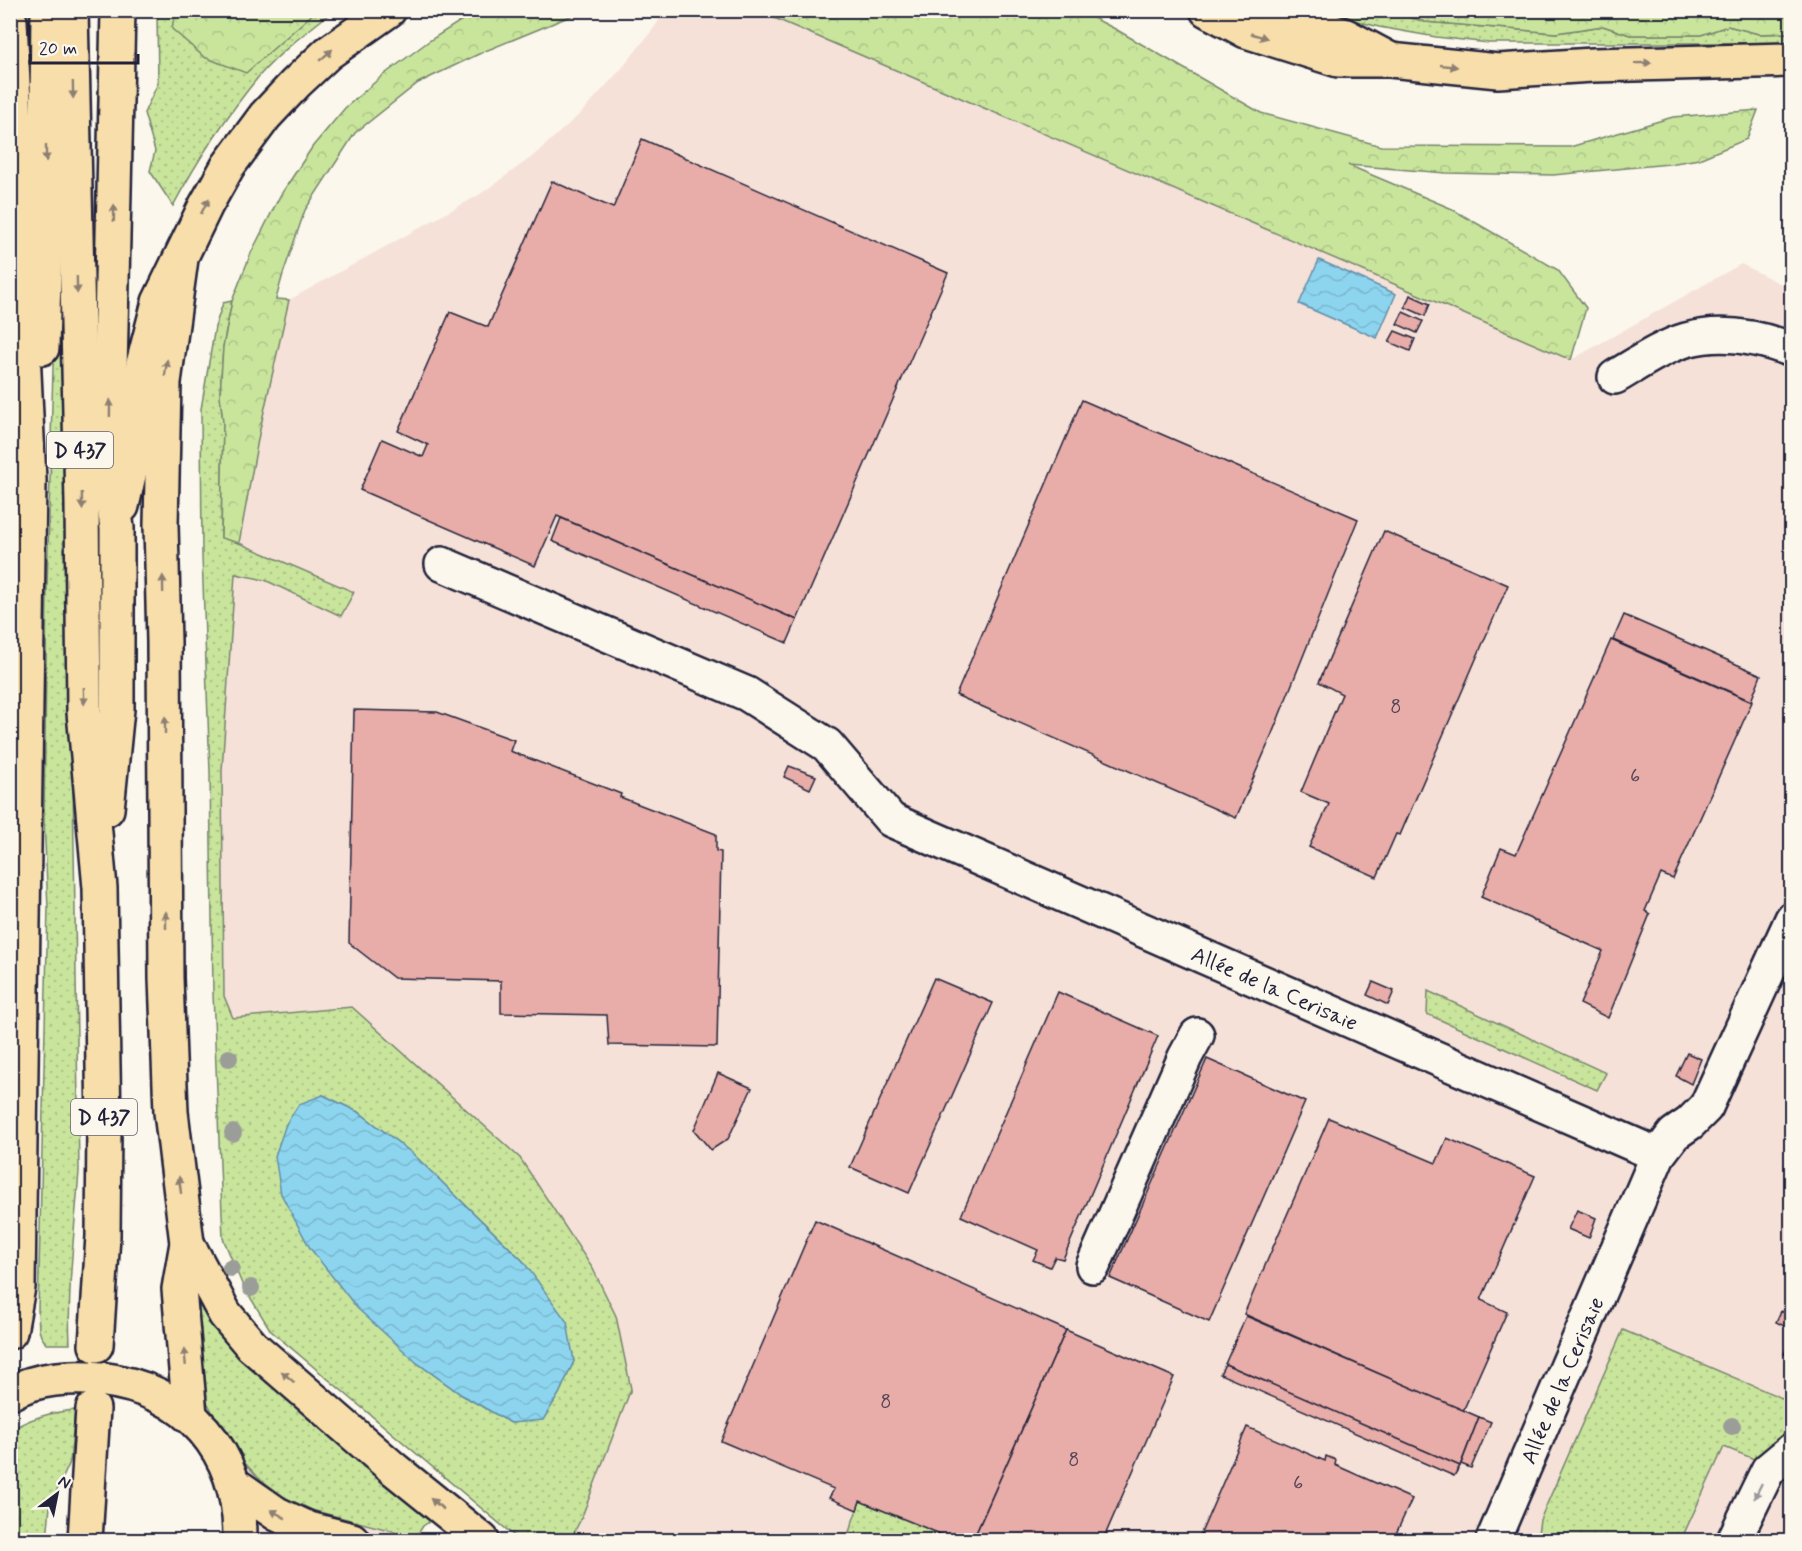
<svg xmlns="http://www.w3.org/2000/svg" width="1802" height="1551" font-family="Mynerve,sans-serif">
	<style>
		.built { fill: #f5e1d8 }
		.grass { fill: url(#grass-dots); stroke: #76846c; stroke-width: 1.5; fill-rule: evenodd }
		.forest { fill: url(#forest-crowns); stroke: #76846c; stroke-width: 1.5 }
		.water { fill: url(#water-waves); stroke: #628da7; stroke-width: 1.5 }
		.building { fill: #e8ada8; stroke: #22223b; stroke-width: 1.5 }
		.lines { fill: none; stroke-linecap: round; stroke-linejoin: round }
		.minor-casing { stroke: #22223b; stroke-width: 38 }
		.major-casing { stroke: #22223b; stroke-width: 38 }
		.highway-casing { stroke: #22223b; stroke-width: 38 }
		.minor { stroke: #fbf7ec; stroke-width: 33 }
		.major { stroke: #f8deab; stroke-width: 33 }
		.highway { stroke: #f8deab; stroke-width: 33 }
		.tree { fill: #9b9d98 }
		.oneway { fill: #8d8073 }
		.oneway2 { fill: #99979c }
		.labels { text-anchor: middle; stroke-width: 6; stroke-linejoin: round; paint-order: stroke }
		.number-label { font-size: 20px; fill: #544556 }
		.shield { fill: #fbf7ec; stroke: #636270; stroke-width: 1.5 }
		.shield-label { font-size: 21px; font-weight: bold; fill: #22223b }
		.street-label { font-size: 22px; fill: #22223b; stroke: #fbf7ec }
	</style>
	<defs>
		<pattern id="grass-dots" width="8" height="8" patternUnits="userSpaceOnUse" patternTransform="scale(1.5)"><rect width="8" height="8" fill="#c9e59c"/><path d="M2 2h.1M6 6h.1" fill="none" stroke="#acc487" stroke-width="1.8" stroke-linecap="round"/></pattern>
		<pattern id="forest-crowns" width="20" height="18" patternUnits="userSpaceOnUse" patternTransform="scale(1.5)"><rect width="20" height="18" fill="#c9e59c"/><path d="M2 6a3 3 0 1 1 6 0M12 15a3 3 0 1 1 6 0" fill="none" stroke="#acc487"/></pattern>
		<pattern id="water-waves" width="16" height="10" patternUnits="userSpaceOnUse" patternTransform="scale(1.5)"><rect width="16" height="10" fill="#8dd5ef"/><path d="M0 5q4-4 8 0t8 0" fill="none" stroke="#79b7ce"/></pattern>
	</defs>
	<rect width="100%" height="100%" fill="#fbf7ec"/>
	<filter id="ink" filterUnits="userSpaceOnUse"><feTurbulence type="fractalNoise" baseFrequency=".0167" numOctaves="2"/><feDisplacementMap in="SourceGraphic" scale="12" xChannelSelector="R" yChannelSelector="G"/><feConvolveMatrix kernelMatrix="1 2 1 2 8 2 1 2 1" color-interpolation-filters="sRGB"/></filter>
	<g filter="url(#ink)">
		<!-- built -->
		<g class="built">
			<path d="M665,11h93l813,349 170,-96 50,25v1251h-1221l11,-21 50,-130 -38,-120 -20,-28 -221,-234 -120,11 -8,-22 -2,-226 13,-196 4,-31 20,-109 30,-134 190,-105 53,-38 50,-45 41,-45 31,-39z"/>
			<path d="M240,1458l18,19 25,20 21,11 122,32h-170v-14l-7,-48z"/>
		</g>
		<!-- grass -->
		<g class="grass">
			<path d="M21,11h13l1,197z"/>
			<path d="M157,11h18l-2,18 122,-1 21,-17h17c-24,19 -53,41 -73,64 -33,40 -63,86 -87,131l-23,-35 5,-20 -11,-38 14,-30z"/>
			<path d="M1319,11h72l34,11 131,11 47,-7 27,9h71l27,-9 31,8 32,-1v10h-302l-53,-6 -57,-10z"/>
			<path d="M232,301l-9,46 -3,48 3,27 -2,115 18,6 115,49 -13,24 -76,-36 -30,-6 -13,196 2,226 9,22 119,-11 168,151 73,111 23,47 15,73 -50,130 -11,21h-51l-248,-209 -29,-47 -19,-46 -10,-245 -3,-221 -8,-216 -1,-147 14,-82 8,-24zM323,1095l37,18 53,41 110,107 51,100 -15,33 -16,25 -32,4 -49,-28 -46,-33z"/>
			<path d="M58,329h3l5,4 13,838c-4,57 -12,116 -9,173h-24l-5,-8 -2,-6 -1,-20 10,-402 -4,-88 3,-234 7,-254z"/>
			<path d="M1428,991l178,82 -9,17 -170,-76z"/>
			<path d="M195,1292l237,228 -9,6 -7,11 -112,-29 -21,-11 -25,-20 -18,-19 -23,-37 -12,-23 -5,-28 1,-18z"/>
			<path d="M1623,1330l168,72v30h-4l-33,27 -30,-12 -43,93h-29l-15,-6 -4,6h-96l3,-20z"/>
			<path d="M75,1410l-5,52 -20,44 -3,34h-36v-110c19,-12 41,-18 64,-20z"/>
			<path d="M860,1501l95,39h-86l-20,-8z"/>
		</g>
		<!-- forest -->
		<g class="forest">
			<path d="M175,11v-1l141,1 -70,62 -42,-16 -32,-28z"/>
			<path d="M476,11h107l-100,41 -65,31 -63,50 -50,77 -22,64 -7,25 13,1 -30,134 -20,109 -18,-5 2,-116 -3,-27 3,-48 9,-46 19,-48 29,-57 33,-50 32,-38 37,-32 47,-35z"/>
			<path d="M758,11h322l37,19 144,83 120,33 189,1 103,-30 85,-7 -11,29 -48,20 -30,5 -116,11 -107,-2 -98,-8 102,43 108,62 28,38 -15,52z"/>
			<path d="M1391,11h400v22l-32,1 -31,-8 -27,9h-71l-27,-9 -47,7 -131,-11z"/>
		</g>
		<!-- water -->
		<g class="water">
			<path d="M1319,260l77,34 -19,44 -78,-34z"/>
			<path d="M323,1095l37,18 53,41 110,107 44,61 7,39 -15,33 -16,26 -32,3 -49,-28 -46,-33 -59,-54 -47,-60 -29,-54 -6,-38 11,-32 13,-20z"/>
		</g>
		<!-- building -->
		<g class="building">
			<path d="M642,139l306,134 -151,347 -240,-104 -22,50 -175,-76 22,-51 41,18 5,-12 -30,-14 52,-119 38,15 64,-146 61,27z"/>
			<path d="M1410,295l20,9 -5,12 -20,-9z"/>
			<path d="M1403,312l20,9 -6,12 -20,-9z"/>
			<path d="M1395,331l20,8 -5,12 -21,-9z"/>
			<path d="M1082,400l276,119 -90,225 -32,74 -280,-123z"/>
			<path d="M561,518l236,102 -10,23 -235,-102z"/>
			<path d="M1384,531l124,54 -108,250 -4,-1 -19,43 -68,-30 20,-43 -28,-12 41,-98 -23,-12z"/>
			<path d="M1624,615l137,60 -10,26 -138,-61z"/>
			<path d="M1611,640l141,62 -79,177 -12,-5 -16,37 5,3 -42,104 -28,-14 23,-53 -122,-54 20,-49 15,6z"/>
			<path d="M354,710l83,2 77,28 -4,11 111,43 -1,3 96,37v17l5,1 -4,195 -108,-2 -2,-30 -106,-2v-32l-107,-3 -45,-35z"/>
			<path d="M789,766l27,10 -6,13 -26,-12z"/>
			<path d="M934,978l59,25 -84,190 -59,-26z"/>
			<path d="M1373,982l21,9 -6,14 -21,-10z"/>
			<path d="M1058,992l100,44 -95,223 -8,-2 -5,10 -17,-7 5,-10 -77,-34z"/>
			<path d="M1687,1053l14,6 -10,25 -15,-8z"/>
			<path d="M1207,1059l98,43 -96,220 -99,-44z"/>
			<path d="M718,1073l34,15 -24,51 -17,11 -17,-20z"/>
			<path d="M1329,1118l107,45 11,-25 88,38 -54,124 26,12 -44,99 -219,-97z"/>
			<path d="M1577,1210l19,8 -7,20 -21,-9z"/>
			<path d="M815,1220l251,110 -93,210h-18l-95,-39 -3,9 -28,-12 5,-9 -113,-48z"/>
			<path d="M1781,1311l11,5v14l-16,-8z"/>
			<path d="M1246,1316l233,101 -19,49 -235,-102z"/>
			<path d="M1066,1330l108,47 -71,163h-130z"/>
			<path d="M1792,1336v22l-8,-4z"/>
			<path d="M1225,1364l235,102 -6,10 -234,-102z"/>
			<path d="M1479,1417l12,5 -20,46 -10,-4z"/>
			<path d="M1247,1427l78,34 1,-5 10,4 -1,5 77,34 -19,41h-195z"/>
		</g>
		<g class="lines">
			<!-- minor casing -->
			<g class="minor-casing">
				<g id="minor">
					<path d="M1615,377c22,-13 47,-30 71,-37 35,-10 73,-3 106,10"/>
					<path id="s1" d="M442,564l305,130 80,51 64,75 767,335"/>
					<path d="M1093,1266l92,-209 12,-22"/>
					<path id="s2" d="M1493,1540l165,-385 16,-21 16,-11 16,-16 86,-188"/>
					<path d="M1734,1540l34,-70 24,-20"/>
				</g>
			</g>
			<!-- major casing -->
			<g class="major-casing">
				<g id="major">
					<path d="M10,1393c26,-15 61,-17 90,-14 89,11 141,72 140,161"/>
					<path d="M234,1484l43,30 32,15 43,11"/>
				</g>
			</g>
			<!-- highway casing -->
			<g class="highway-casing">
				<g id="highway">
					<path d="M71,10l11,494 2,208 16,176 4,238 -1,110 -7,109"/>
					<path d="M1207,10l39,21 92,29h52l108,11 95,-6 199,-5"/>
					<path d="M1273,10l73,26 43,23"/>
					<path d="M10,21l9,186 3,123 7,150 -11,807 -8,45"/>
					<path d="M181,259l-17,123 -3,143 3,117 2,336 5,134 16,131 -8,46 11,126"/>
					<path d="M42,348l4,-141 2,-197"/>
					<path d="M122,506l9,-40 12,-102 16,-62 47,-97 22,-39 37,-50 31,-33 32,-30 61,-43"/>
					<path d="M107,809l10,-100v-181l-9,-66 10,-452"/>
					<path d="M187,1243l38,71 27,32 142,123 88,71"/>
					<path d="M85,1540l8,-131"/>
				</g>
			</g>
			<!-- minor -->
			<use href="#minor" class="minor"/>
			<!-- major -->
			<use href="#major" class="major"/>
			<!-- highway -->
			<use href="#highway" class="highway"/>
		</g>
		<!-- trees -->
		<g class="tree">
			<circle cx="229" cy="1058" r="9"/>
			<circle cx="233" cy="1133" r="9"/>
			<circle cx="231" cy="1268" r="9"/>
			<circle cx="251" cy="1288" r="9"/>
			<circle cx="1732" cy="1426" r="9"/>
		</g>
		<!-- one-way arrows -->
		<defs><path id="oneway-solid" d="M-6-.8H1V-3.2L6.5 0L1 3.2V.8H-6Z" transform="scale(1.5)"/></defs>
		<g class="oneway">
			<use href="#oneway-solid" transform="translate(1259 36) rotate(17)"/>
			<use href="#oneway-solid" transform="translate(326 55) rotate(-41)"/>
			<use href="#oneway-solid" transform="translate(1643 63) rotate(-1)"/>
			<use href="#oneway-solid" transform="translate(1449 66) rotate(6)"/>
			<use href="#oneway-solid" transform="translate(73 90) rotate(89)"/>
			<use href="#oneway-solid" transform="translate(46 153) rotate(90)"/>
			<use href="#oneway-solid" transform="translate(205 206) rotate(-63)"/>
			<use href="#oneway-solid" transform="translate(114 213) rotate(-89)"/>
			<use href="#oneway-solid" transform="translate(77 285) rotate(89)"/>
			<use href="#oneway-solid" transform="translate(166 368) rotate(-82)"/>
			<use href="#oneway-solid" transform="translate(110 408) rotate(-89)"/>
			<use href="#oneway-solid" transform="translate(82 501) rotate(89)"/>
			<use href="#oneway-solid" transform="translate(163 584) rotate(-91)"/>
			<use href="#oneway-solid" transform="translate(84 696) rotate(89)"/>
			<use href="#oneway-solid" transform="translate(165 725) rotate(-90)"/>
			<use href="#oneway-solid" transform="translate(166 920) rotate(-90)"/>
			<use href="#oneway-solid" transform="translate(180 1185) rotate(-97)"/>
			<use href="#oneway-solid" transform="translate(185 1357) rotate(-95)"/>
			<use href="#oneway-solid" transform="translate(288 1377) rotate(-139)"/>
			<use href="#oneway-solid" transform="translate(437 1504) rotate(-141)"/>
			<use href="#oneway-solid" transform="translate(278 1514) rotate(-151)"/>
		</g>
		<use class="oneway2" href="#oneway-solid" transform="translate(1758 1491) rotate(116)"/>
	</g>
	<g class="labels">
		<!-- number labels -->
		<g class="number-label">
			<text x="1396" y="713">8</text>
			<text x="1635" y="782">6</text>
			<text x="886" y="1408">8</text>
			<text x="1074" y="1466">8</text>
			<text x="1298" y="1489">6</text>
		</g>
		<!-- shield labels -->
		<g class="shield">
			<rect x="47" y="432" width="66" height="36" rx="4.5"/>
			<rect x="71" y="1099" width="66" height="36" rx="4.5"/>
		</g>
		<g class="shield-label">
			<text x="80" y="457">D 437</text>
			<text x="104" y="1124">D 437</text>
		</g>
		<!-- street labels -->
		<g class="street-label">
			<text dy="8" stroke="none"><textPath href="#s1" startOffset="944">Allée de la Cerisaie</textPath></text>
			<text dy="8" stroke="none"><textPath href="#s2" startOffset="174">Allée de la Cerisaie</textPath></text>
		</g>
	</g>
	<!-- margin -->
	<rect width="1802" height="1551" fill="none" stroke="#fbf7ec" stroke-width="36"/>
	<rect x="18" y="18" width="1766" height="1515" fill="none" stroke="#22223b" stroke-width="2" filter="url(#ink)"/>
	<!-- north arrow -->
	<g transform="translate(57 1494) rotate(32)" stroke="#fbf7ec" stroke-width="4.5" paint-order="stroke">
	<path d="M0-4.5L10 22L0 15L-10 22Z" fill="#22223b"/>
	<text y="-9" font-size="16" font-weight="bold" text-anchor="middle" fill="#22223b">N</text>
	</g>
	<!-- scale -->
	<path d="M30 54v9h108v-9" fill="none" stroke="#22223b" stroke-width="3"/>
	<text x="39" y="54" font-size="18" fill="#22223b" stroke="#fbf7ec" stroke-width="4.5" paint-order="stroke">20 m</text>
</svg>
